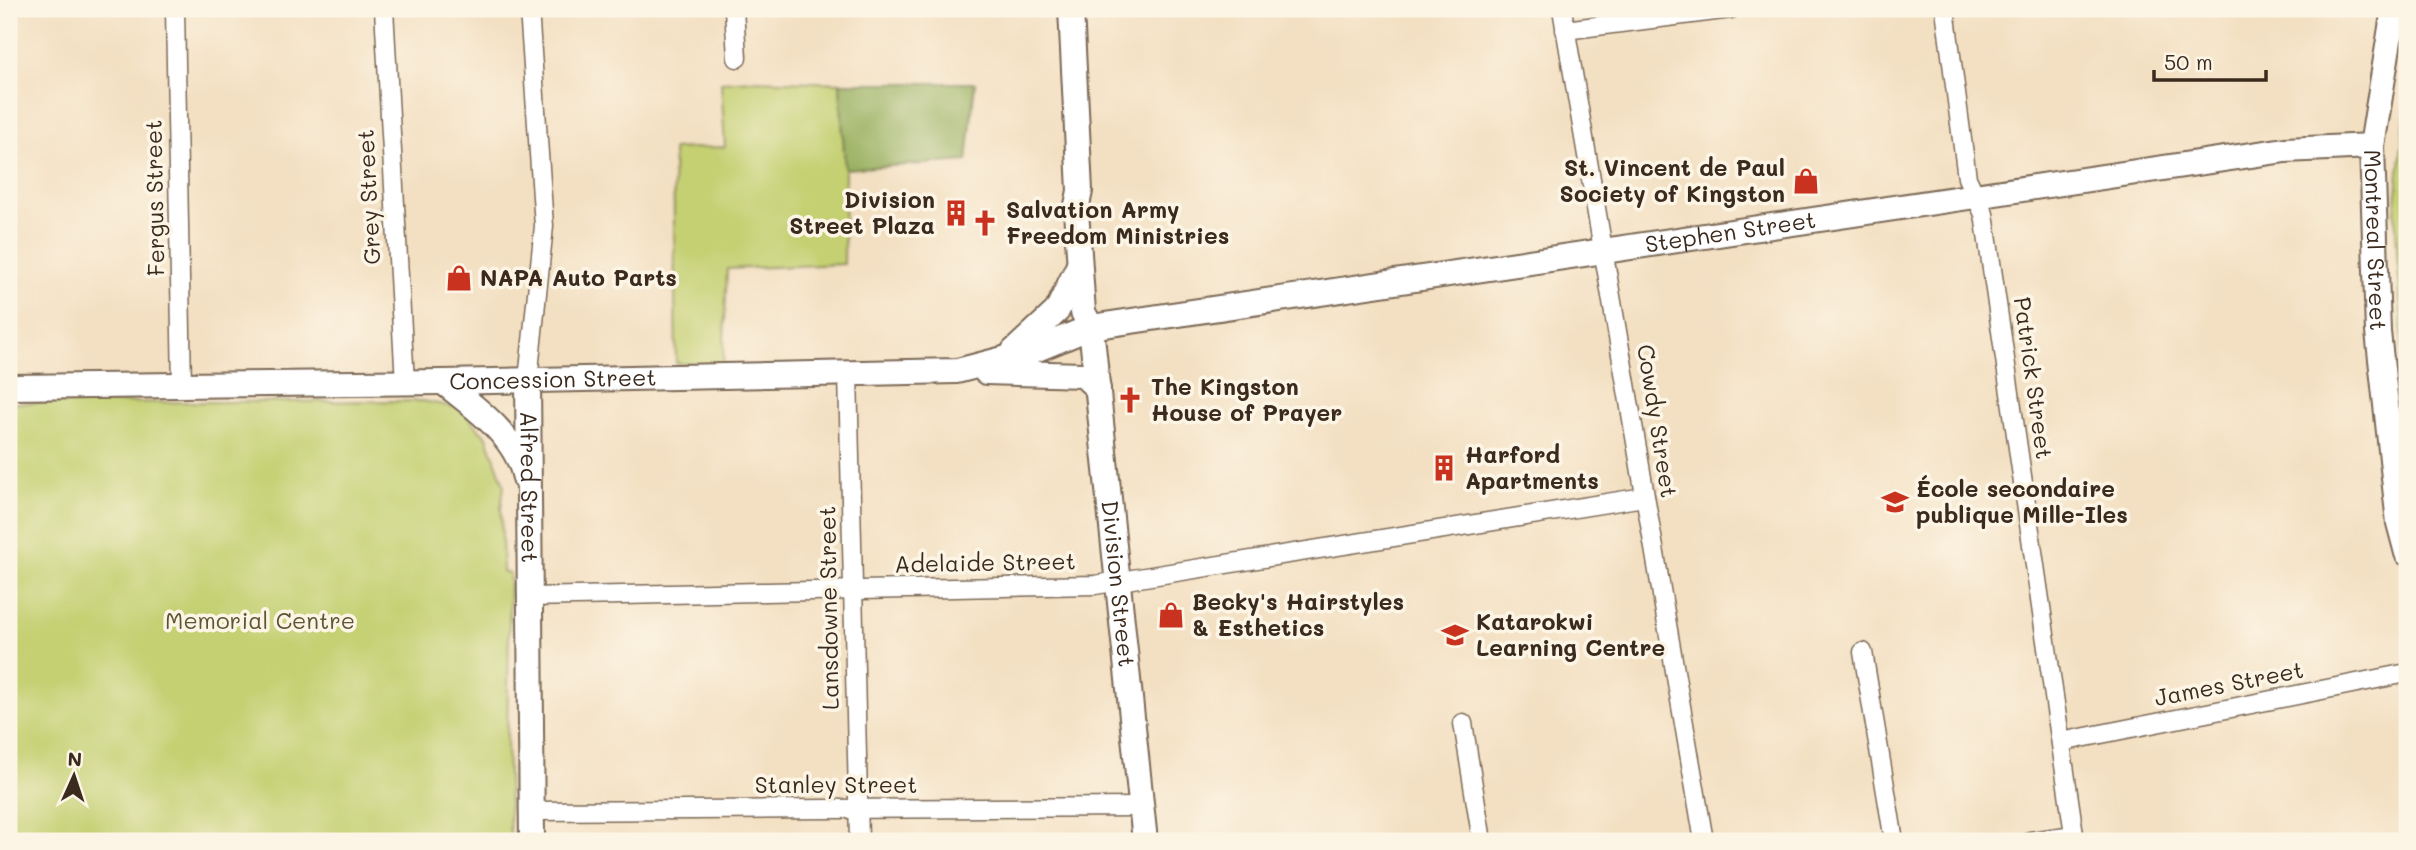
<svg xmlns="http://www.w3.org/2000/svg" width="2416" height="850" font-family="Mali,sans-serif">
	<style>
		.green { fill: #c4d072; stroke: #807d48; stroke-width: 2 }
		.forest { fill: #9bb264; stroke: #6b6e41; stroke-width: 2 }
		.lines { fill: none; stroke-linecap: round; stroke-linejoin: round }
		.street-casing { stroke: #7b6957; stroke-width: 21 }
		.secondary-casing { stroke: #7b6957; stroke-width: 28 }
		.street { stroke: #fff; stroke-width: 18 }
		.secondary { stroke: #fff; stroke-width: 24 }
		.labels { text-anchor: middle; stroke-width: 7; stroke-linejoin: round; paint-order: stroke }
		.poi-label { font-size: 23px; font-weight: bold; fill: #3b2a1e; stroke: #fcf5e5; text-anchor: start }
		.street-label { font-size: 23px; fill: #3b2a1e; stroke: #fcf5e5 }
		.park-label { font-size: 23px; fill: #5d5433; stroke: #fcf5e5 }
	</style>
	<rect width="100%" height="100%" fill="#fcf5e5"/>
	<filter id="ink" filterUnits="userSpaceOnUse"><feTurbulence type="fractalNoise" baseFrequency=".0143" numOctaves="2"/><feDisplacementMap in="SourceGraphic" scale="14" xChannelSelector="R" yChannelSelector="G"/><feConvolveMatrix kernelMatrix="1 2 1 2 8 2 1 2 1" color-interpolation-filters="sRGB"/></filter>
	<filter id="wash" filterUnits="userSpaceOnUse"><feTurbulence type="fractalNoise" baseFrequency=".00686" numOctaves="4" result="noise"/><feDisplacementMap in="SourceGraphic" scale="28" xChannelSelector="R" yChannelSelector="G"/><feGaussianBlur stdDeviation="1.57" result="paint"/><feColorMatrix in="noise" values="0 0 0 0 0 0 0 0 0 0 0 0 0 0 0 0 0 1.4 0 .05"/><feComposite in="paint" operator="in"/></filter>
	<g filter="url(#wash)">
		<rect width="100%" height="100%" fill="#f3dfc1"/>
		<!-- green -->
		<g class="green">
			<path d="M754,80l86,3 5,86 -1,95 -117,5 -4,99 -47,-5 -3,-214 52,-2 -4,-65z"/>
			<path d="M2407,98v296h-2l-10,-183z"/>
			<path d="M423,401l36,7 28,29 17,48 -3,24 2,63 7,1 -3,169 3,99h-501v-438z"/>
		</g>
		<!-- forest -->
		<path class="forest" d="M840,83h135l-8,78 -122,8z"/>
	</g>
	<g filter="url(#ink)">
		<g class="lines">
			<!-- street casing -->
			<g class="street-casing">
				<g id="street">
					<path d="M175,9l7,377"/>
					<path d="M384,9l21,374"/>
					<path d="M734,9l3,49"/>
					<path d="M1562,9l142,832"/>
					<path d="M1945,9l22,169 17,36 91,627"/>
					<path d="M1565,30l166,-21"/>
					<path d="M848,373l11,468"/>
					<path d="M528,380l16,-154 -15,-217"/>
					<path d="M530,597l565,-12 549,-88"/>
					<path d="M1863,652l31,189"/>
					<path d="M1463,723l19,118"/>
					<path d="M2061,742l346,-69"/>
					<path d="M531,811l610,-4"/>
					<path d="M2030,841l44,-6"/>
				</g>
			</g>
			<!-- secondary casing -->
			<g class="secondary-casing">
				<g id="secondary">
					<path id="s1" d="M1071,9l9,182 -4,19 7,102 8,15 54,514"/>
					<path id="s2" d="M2394,9l-22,137 6,186 21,191 8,30"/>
					<path d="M1014,351l43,-40 21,-44"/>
					<path d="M986,372l97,3 15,14"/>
					<path id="s3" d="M528,380l4,461"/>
					<path d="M443,382c31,25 74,54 82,96"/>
					<path id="s4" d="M9,387l434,-5 514,-11 73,-19 61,-25 1194,-177 87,-4"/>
				</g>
			</g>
			<!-- street -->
			<use href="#street" class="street"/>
			<!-- secondary -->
			<use href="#secondary" class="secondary"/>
		</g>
	</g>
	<!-- icons -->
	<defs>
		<g id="shop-bare" transform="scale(2.1)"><path d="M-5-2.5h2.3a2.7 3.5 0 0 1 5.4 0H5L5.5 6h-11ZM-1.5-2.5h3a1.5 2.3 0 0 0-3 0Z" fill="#c8321e" stroke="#fcf5e5" stroke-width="2.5" paint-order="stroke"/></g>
		<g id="building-bare" transform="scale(2.1)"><path d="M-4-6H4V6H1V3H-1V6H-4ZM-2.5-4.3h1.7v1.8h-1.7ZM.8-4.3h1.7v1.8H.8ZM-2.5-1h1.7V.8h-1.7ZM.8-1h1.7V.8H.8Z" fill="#c8321e" stroke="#fcf5e5" stroke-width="2.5" paint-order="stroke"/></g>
		<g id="church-bare" transform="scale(2.1)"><path d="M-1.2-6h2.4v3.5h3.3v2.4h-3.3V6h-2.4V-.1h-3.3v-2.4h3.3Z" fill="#c8321e" stroke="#fcf5e5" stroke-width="2.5" paint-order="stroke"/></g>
		<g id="school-bare" transform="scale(2.1)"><path d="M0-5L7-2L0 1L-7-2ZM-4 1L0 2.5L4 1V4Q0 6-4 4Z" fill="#c8321e" stroke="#fcf5e5" stroke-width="2.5" paint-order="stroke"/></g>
	</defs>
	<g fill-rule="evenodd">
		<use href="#shop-bare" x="1806" y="181"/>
		<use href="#building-bare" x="956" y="213"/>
		<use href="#church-bare" x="985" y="223"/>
		<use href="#shop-bare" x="459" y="278"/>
		<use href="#church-bare" x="1130" y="400"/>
		<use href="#building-bare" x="1444" y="468"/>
		<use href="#school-bare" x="1895" y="502"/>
		<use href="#shop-bare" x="1171" y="615"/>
		<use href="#school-bare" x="1455" y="635"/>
	</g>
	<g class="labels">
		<!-- poi labels -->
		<g class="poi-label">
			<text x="1785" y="176" text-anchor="end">St. Vincent de Paul<tspan x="1785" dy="26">Society of Kingston</tspan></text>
			<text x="935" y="208" text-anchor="end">Division<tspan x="935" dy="26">Street Plaza</tspan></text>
			<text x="1006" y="218">Salvation Army<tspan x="1006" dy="26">Freedom Ministries</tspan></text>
			<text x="480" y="286">NAPA Auto Parts</text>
			<text x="1151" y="395">The Kingston<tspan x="1151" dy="26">House of Prayer</tspan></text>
			<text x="1465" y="463">Harford<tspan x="1465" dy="26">Apartments</tspan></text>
			<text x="1916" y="497">École secondaire<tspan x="1916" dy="26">publique Mille-Iles</tspan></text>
			<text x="1192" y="610">Becky's Hairstyles<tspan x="1192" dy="26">&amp; Esthetics</tspan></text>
			<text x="1476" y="630">Katarokwi<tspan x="1476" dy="26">Learning Centre</tspan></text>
		</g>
		<!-- street labels -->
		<g class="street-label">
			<text transform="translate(369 197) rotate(-93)" y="8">Grey Street</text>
			<text transform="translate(155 198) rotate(-91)" y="8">Fergus Street</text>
			<text dy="8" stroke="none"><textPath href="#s4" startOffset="1736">Stephen Street</textPath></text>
			<text dy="8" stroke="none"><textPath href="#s2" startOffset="233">Montreal Street</textPath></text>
			<text transform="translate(2033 378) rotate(82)" y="8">Patrick Street</text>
			<text dy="8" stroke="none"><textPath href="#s4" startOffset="544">Concession Street</textPath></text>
			<text transform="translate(1657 421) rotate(81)" y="8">Cowdy Street</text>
			<text dy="8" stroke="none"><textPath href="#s3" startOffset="107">Alfred Street</textPath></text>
			<text transform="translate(985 563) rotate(-1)" y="8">Adelaide Street</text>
			<text dy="8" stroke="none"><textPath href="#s1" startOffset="579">Division Street</textPath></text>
			<text transform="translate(829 608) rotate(-91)" y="8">Lansdowne Street</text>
			<text transform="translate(2229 684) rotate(-11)" y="8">James Street</text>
			<text x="836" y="793">Stanley Street</text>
		</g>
		<!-- park labels -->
		<g class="park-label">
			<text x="260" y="629">Memorial Centre</text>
		</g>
	</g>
	<!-- margin -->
	<rect width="2416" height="850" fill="none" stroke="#fcf5e5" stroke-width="35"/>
	<!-- north arrow -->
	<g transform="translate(74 776) rotate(3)" stroke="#fcf5e5" stroke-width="5" paint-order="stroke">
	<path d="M0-5L12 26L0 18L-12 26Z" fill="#3b2a1e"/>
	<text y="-10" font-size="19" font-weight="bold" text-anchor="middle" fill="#3b2a1e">N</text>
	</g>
	<!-- scale -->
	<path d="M2154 70v10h112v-10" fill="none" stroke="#3b2a1e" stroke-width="3.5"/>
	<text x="2164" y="70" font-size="21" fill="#3b2a1e" stroke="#fcf5e5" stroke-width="5" paint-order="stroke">50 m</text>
</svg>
